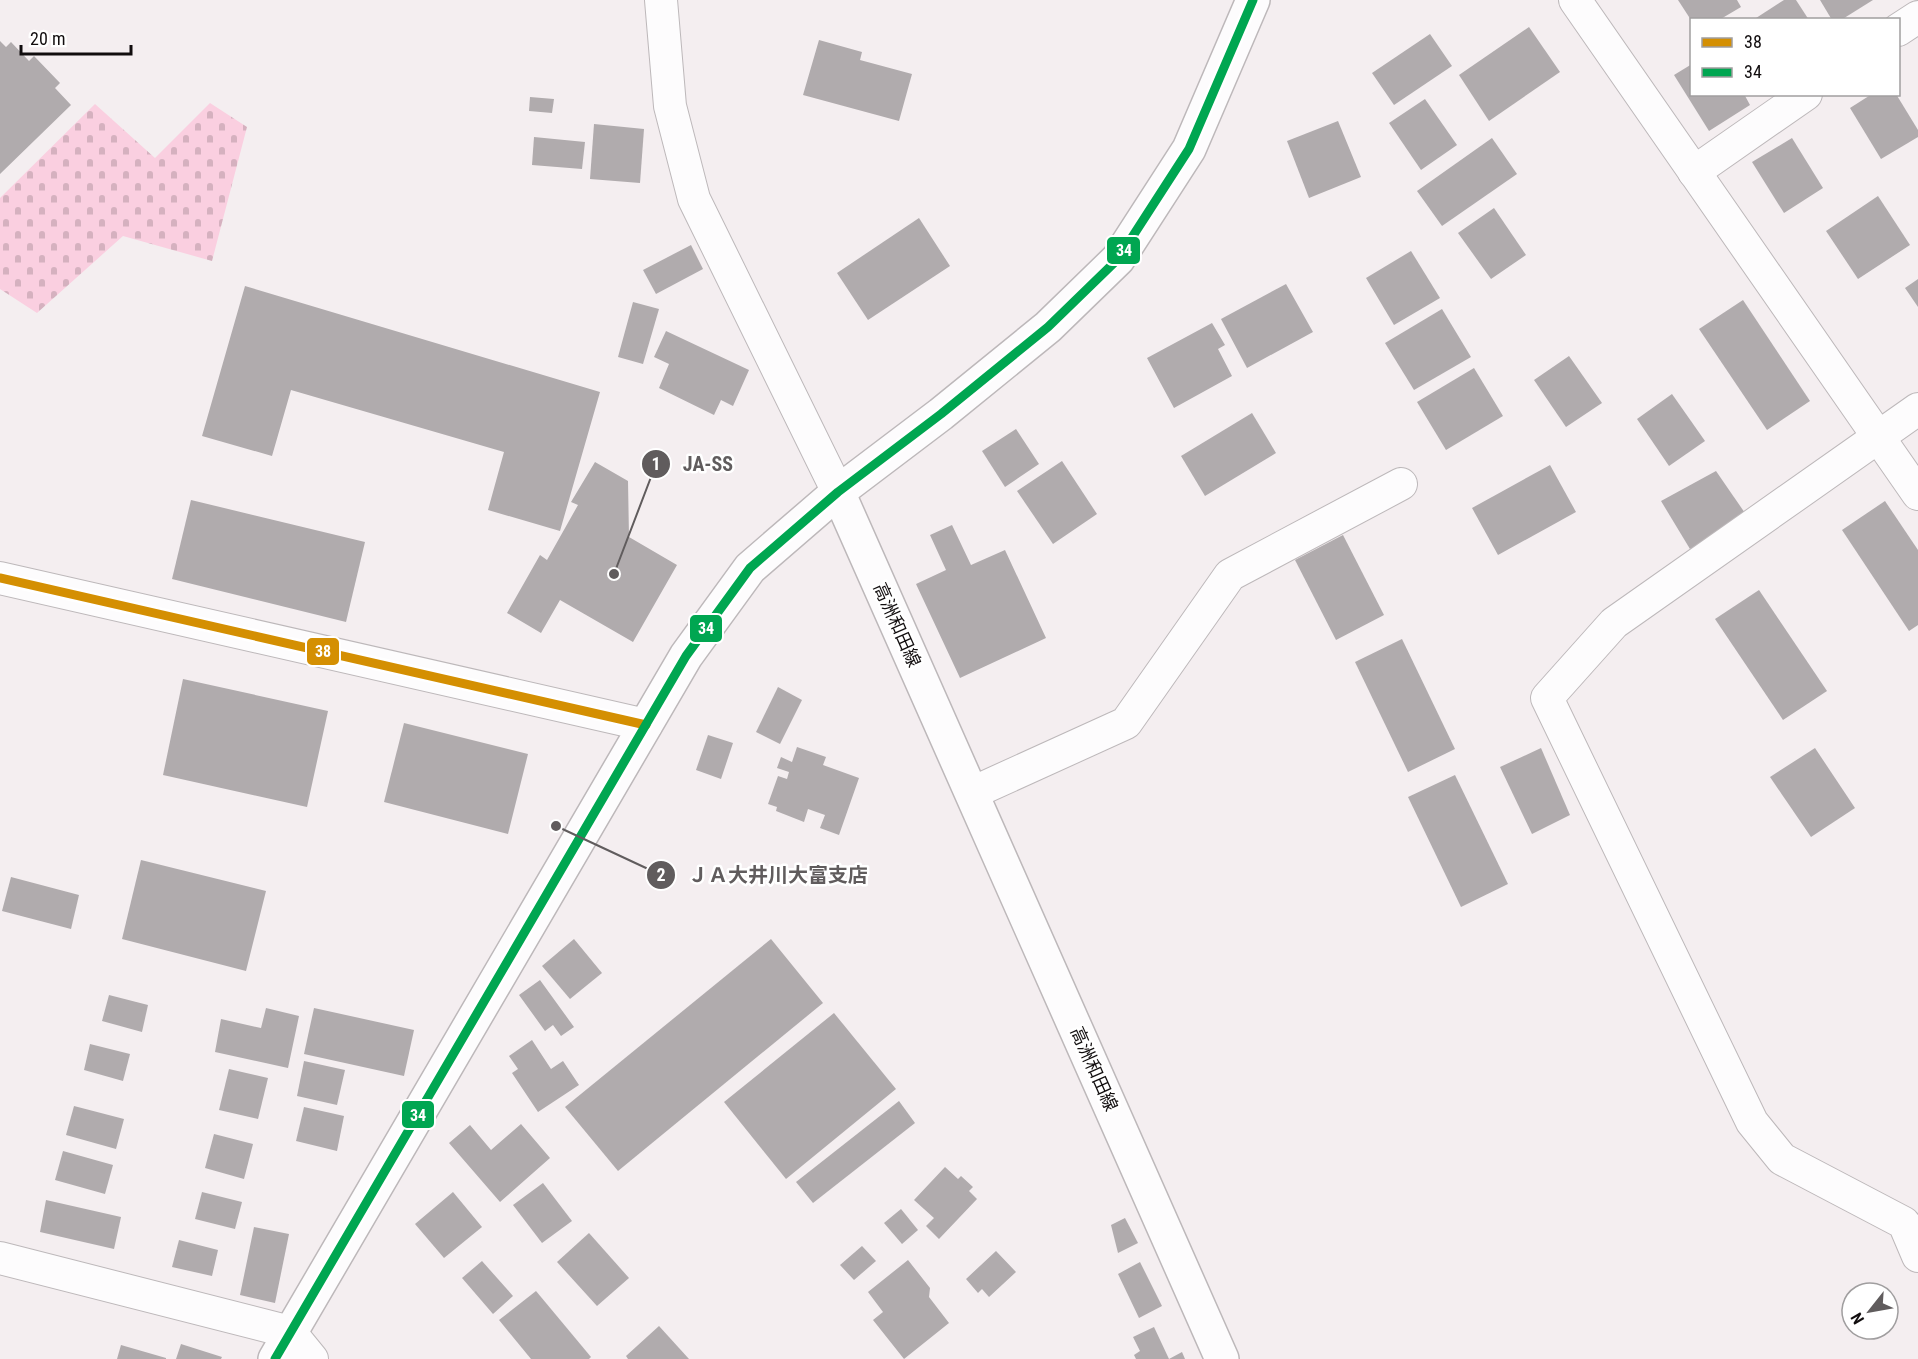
<svg xmlns="http://www.w3.org/2000/svg" width="1918" height="1359" font-family="'Roboto Condensed','Noto Sans JP',sans-serif">
	<style>
		.cemetery { fill: url(#cemetery-stones) }
		.building { fill: #b0abad }
		.lines { fill: none; stroke-linecap: round; stroke-linejoin: round }
		.minor-casing { stroke: #bdb8ba; stroke-width: 34 }
		.secondary-casing { stroke: #bdb8ba; stroke-width: 36 }
		.minor { stroke: #fdfcfd; stroke-width: 32 }
		.secondary { stroke: #fdfcfd; stroke-width: 33 }
		.bus-1-casing { stroke: #fff; stroke-width: 14 }
		.bus-2-casing { stroke: #fff; stroke-width: 14 }
		.bus-1 { stroke: #d48f02; stroke-width: 9 }
		.bus-2 { stroke: #00a651; stroke-width: 9 }
		.labels { text-anchor: middle; stroke-width: 5; stroke-linejoin: round; paint-order: stroke }
		.street-label { font-size: 18px; fill: #110d0e; stroke: #fff }
		.leader { fill: none; stroke: #605c5d; stroke-width: 2 }
		.callout-dot { fill: #605c5d; stroke: #fff; stroke-width: 2 }
		.mark-label { font-size: 18px; text-anchor: middle; font-weight: bold; fill: #fff }
		.callout-label { font-size: 20px; text-anchor: middle; font-weight: bold; fill: #605c5d; stroke: #fff; stroke-width: 5; stroke-linejoin: round; paint-order: stroke }
		.line-badge { stroke: #fff; stroke-width: 2 }
		.badge-label { font-size: 16px; text-anchor: middle; font-weight: bold; fill: #fff }
	</style>
	<defs>
		<pattern id="cemetery-stones" width="16" height="16" patternUnits="userSpaceOnUse" patternTransform="scale(1.5)"><rect width="16" height="16" fill="#facfe0"/><path d="M2 7V4a2 2 0 0 1 4 0v3zM10 15v-3a2 2 0 0 1 4 0v3z" fill="#d5b1bf"/></pattern>
	</defs>
	<rect width="100%" height="100%" fill="#f4eef0"/>
	<!-- cemetery -->
	<path class="cemetery" d="M210,103l37,24 -35,134 -89,-25 -86,77 -37,-24v-91l95,-94 60,54z"/>
	<!-- building -->
	<g class="building">
		<path d="M1678,0h59l4,7 -22,13h-28z"/>
		<path d="M1784,0h12l13,20h-56z"/>
		<path d="M1820,0h53l-32,20h-9z"/>
		<path d="M1529,27l31,45 -71,49 -30,-46z"/>
		<path d="M1430,34l22,32 -58,39 -22,-32z"/>
		<path d="M819,40l43,12 -2,8 52,14 -13,47 -96,-26z"/>
		<path d="M0,41l6,6 5,-5 18,19 5,-5 26,27 -5,5 16,17 -71,69z"/>
		<path d="M1692,64v30h52l6,11 -41,26 -35,-56z"/>
		<path d="M1872,94h24l22,36v7l-37,22 -31,-51z"/>
		<path d="M530,97l24,2 -2,14 -23,-2z"/>
		<path d="M1425,99l32,46 -36,25 -32,-47z"/>
		<path d="M1338,121l23,56 -52,21 -22,-57z"/>
		<path d="M594,124l50,5 -4,54 -50,-4z"/>
		<path d="M534,137l51,5 -3,27 -50,-4z"/>
		<path d="M1492,138l25,36 -75,52 -25,-35z"/>
		<path d="M1792,138l31,50 -39,25 -32,-51z"/>
		<path d="M1878,196l32,49 -52,34 -32,-48z"/>
		<path d="M1494,208l32,47 -35,24 -33,-46z"/>
		<path d="M919,218l31,48 -82,54 -31,-47z"/>
		<path d="M691,245l12,24 -47,25 -13,-24z"/>
		<path d="M1411,251l29,47 -46,27 -28,-47z"/>
		<path d="M1918,279v28l-13,-19z"/>
		<path d="M1286,284l27,48 -66,36 -26,-49z"/>
		<path d="M245,286l355,106 -40,139 -72,-21 16,-58 -213,-62 -19,66 -70,-20z"/>
		<path d="M1743,300l67,101 -43,29 -68,-101z"/>
		<path d="M633,302l26,7 -16,55 -25,-7z"/>
		<path d="M1442,309l29,48 -57,33 -29,-47z"/>
		<path d="M1212,323l13,22 -7,4 14,27 -58,32 -27,-50z"/>
		<path d="M666,331l83,39 -16,36 -12,-6 -7,15 -55,-27 10,-24 -15,-7z"/>
		<path d="M1569,356l33,47 -36,24 -32,-47z"/>
		<path d="M1474,368l29,48 -57,34 -29,-48z"/>
		<path d="M1672,394l33,47 -36,25 -32,-47z"/>
		<path d="M1252,413l24,40 -71,43 -24,-40z"/>
		<path d="M1016,429l23,35 -34,23 -23,-36z"/>
		<path d="M1062,461l35,53 -44,30 -36,-53z"/>
		<path d="M595,462l33,19 1,56 48,28 -44,77 -73,-42 -19,33 -34,-20 33,-58 7,5 31,-55 -7,-3z"/>
		<path d="M1550,465l26,47 -78,43 -26,-47z"/>
		<path d="M1716,471l31,45 -57,33 -29,-48z"/>
		<path d="M191,500l174,42 -19,80 -174,-43z"/>
		<path d="M1885,501l33,49v75l-9,6 -67,-101z"/>
		<path d="M952,525l19,40 34,-15 41,88 -86,40 -44,-94 30,-14 -16,-35z"/>
		<path d="M1343,535l41,80 -48,25 -41,-80z"/>
		<path d="M1759,590l68,101 -44,29 -68,-101z"/>
		<path d="M1402,639l53,110 -47,23 -53,-110z"/>
		<path d="M183,679l145,32 -21,96 -144,-32z"/>
		<path d="M778,687l24,13 -22,44 -24,-12z"/>
		<path d="M404,723l124,31 -20,80 -124,-32z"/>
		<path d="M708,735l25,8 -12,36 -25,-9z"/>
		<path d="M797,747l29,10 -3,8 36,13 -20,57 -19,-7 5,-13 -17,-6 -4,13 -28,-11 1,-4 -9,-3 10,-28 9,3 2,-7 -12,-4 4,-11 11,5z"/>
		<path d="M1541,748l29,67 -38,19 -32,-67z"/>
		<path d="M1815,748l40,60 -44,29 -41,-60z"/>
		<path d="M1455,775l53,109 -47,23 -53,-110z"/>
		<path d="M141,860l125,31 -20,80 -124,-32z"/>
		<path d="M11,877l68,18 -8,34 -69,-18z"/>
		<path d="M574,939l28,34 -32,26 -28,-33z"/>
		<path d="M771,939l52,64 -205,168 -53,-64z"/>
		<path d="M540,980l34,47 -13,9 -8,-11 -8,6 -26,-36z"/>
		<path d="M109,995l39,10 -6,27 -40,-11z"/>
		<path d="M266,1008l33,8 -11,52 -73,-16 6,-33 40,9z"/>
		<path d="M314,1008l100,22 -10,46 -100,-22z"/>
		<path d="M834,1013l62,76 -110,90 -62,-77z"/>
		<path d="M532,1040l19,29 12,-8 16,24 -41,27 -26,-39 6,-4 -9,-13z"/>
		<path d="M90,1044l40,10 -7,27 -39,-11z"/>
		<path d="M304,1061l41,9 -8,35 -40,-9z"/>
		<path d="M229,1069l39,9 -10,41 -39,-9z"/>
		<path d="M899,1101l16,22 -102,80 -17,-21z"/>
		<path d="M74,1106l50,13 -8,30 -50,-14z"/>
		<path d="M304,1107l40,9 -7,35 -41,-10z"/>
		<path d="M521,1124l29,34 -50,44 -51,-59 21,-18 21,25z"/>
		<path d="M214,1134l39,10 -9,35 -39,-11z"/>
		<path d="M63,1151l50,14 -8,29 -50,-14z"/>
		<path d="M945,1167l13,12 3,-3 12,11 -4,4 8,8 -38,40 -13,-13 8,-8 -20,-18z"/>
		<path d="M543,1183l29,38 -30,22 -29,-38z"/>
		<path d="M202,1192l40,10 -7,27 -40,-10z"/>
		<path d="M453,1192l29,35 -38,31 -29,-34z"/>
		<path d="M46,1200l75,17 -7,32 -74,-17z"/>
		<path d="M901,1209l17,21 -16,14 -18,-21z"/>
		<path d="M1125,1218l13,25 -20,10 -7,-28z"/>
		<path d="M254,1227l35,7 -14,69 -35,-8z"/>
		<path d="M589,1233l40,45 -32,28 -40,-44z"/>
		<path d="M179,1240l39,10 -6,26 -40,-9z"/>
		<path d="M862,1246l14,15 -22,19 -14,-15z"/>
		<path d="M996,1251l20,21 -27,25 -7,-8 -4,4 -12,-14z"/>
		<path d="M908,1260l22,28 -1,9 20,26 -45,36 -31,-39 10,-8 -15,-20z"/>
		<path d="M482,1261l31,35 -20,18 -31,-36z"/>
		<path d="M1140,1262l22,44 -23,12 -21,-44z"/>
		<path d="M536,1291l55,66 -2,2h-58l-32,-39z"/>
		<path d="M659,1326l30,33h-61l-2,-3z"/>
		<path d="M1154,1327l15,32 13,-7 3,7h-49l-2,-4 6,-4 -7,-14z"/>
		<path d="M181,1344l41,13 -1,2h-45z"/>
		<path d="M121,1345l45,13v1h-49z"/>
	</g>
	<g class="lines">
		<!-- minor casing -->
		<g class="minor-casing">
			<g id="minor">
				<path d="M661,0l9,106 24,93 144,293"/>
				<path d="M1575,0l343,494"/>
				<path d="M1898,30l20,-13"/>
				<path d="M1694,172l112,-78"/>
				<path d="M1918,409l-304,214 -67,75 205,424 30,37 122,64 14,33"/>
				<path d="M0,578l646,147"/>
				<path d="M972,793l154,-70 104,-148 171,-91"/>
				<path d="M0,1258l290,74 22,27"/>
			</g>
		</g>
		<!-- secondary casing -->
		<g class="secondary-casing">
			<g id="secondary">
				<path d="M838,492l384,867"/>
				<path d="M275,1359l411,-703 64,-88 88,-76 103,-78 107,-87 70,-68 71,-110 64,-149"/>
			</g>
		</g>
		<!-- minor -->
		<use href="#minor" class="minor"/>
		<!-- secondary -->
		<use href="#secondary" class="secondary"/>
		<!-- bus-1 casing -->
		<g class="bus-1-casing">
			<path id="bus-1" d="M0,578l646,147"/>
		</g>
		<!-- bus-2 casing -->
		<g class="bus-2-casing">
			<path id="bus-2" d="M275,1359l411,-703 64,-88 88,-76 103,-78 107,-87 70,-68 71,-110 64,-149"/>
		</g>
		<!-- bus-1 -->
		<use href="#bus-1" class="bus-1"/>
		<!-- bus-2 -->
		<use href="#bus-2" class="bus-2"/>
	</g>
	<g class="labels">
		<!-- street labels -->
		<g class="street-label">
			<text transform="translate(897 625) rotate(66)" y="6">高洲和田線</text>
			<text transform="translate(1094 1069) rotate(66)" y="6">高洲和田線</text>
		</g>
	</g>
	<!-- callouts -->
	<path class="leader" d="M614 574L656 464M556 826L661 875"/>
	<g class="callout-dot">
		<circle cx="614" cy="574" r="6"/>
		<circle cx="556" cy="826" r="6"/>
		<circle cx="656" cy="464" r="15"/>
		<circle cx="661" cy="875" r="15"/>
	</g>
	<g class="mark-label">
		<text x="656" y="470">1</text>
		<text x="661" y="881">2</text>
	</g>
	<g class="callout-label">
		<text x="708" y="471">JA-SS</text>
		<text x="778" y="882">ＪＡ大井川大富支店</text>
	</g>
	<g class="line-badge">
		<rect x="1106" y="236" width="35" height="29" rx="6" fill="#00a651"/>
		<rect x="689" y="614" width="34" height="29" rx="6" fill="#00a651"/>
		<rect x="306" y="637" width="34" height="29" rx="6" fill="#d48f02"/>
		<rect x="401" y="1100" width="34" height="29" rx="6" fill="#00a651"/>
	</g>
	<g class="badge-label">
		<text x="1124" y="256">34</text>
		<text x="706" y="634">34</text>
		<text x="323" y="657">38</text>
		<text x="418" y="1121">34</text>
	</g>
	<!-- legend -->
	<rect x="1690" y="18" width="210" height="78" fill="#ffffff" stroke="#a09e9f" stroke-width="1.5"/>
	<rect x="1702" y="38" width="30" height="9" fill="#d48f02" stroke="#a09e9f" stroke-width="1.5"/>
	<text x="1744" y="48" font-size="18" fill="#110d0e">38</text>
	<rect x="1702" y="68" width="30" height="9" fill="#00a651" stroke="#a09e9f" stroke-width="1.5"/>
	<text x="1744" y="78" font-size="18" fill="#110d0e">34</text>
	<!-- north arrow -->
	<g transform="translate(1870 1311) rotate(239)"><circle r="28" fill="#ffffff" stroke="#a09e9f" stroke-width="1.5"/>
	<path d="M0-4.5L10 22L0 15L-10 22Z" fill="#605c5d"/>
	<text y="-9" font-size="16" font-weight="bold" text-anchor="middle" fill="#110d0e">N</text>
	</g>
	<!-- scale -->
	<path d="M21 45v9h110v-9" fill="none" stroke="#110d0e" stroke-width="3"/>
	<text x="30" y="45" font-size="18" fill="#110d0e" stroke="#ffffff" stroke-width="4.5" paint-order="stroke">20 m</text>
</svg>
